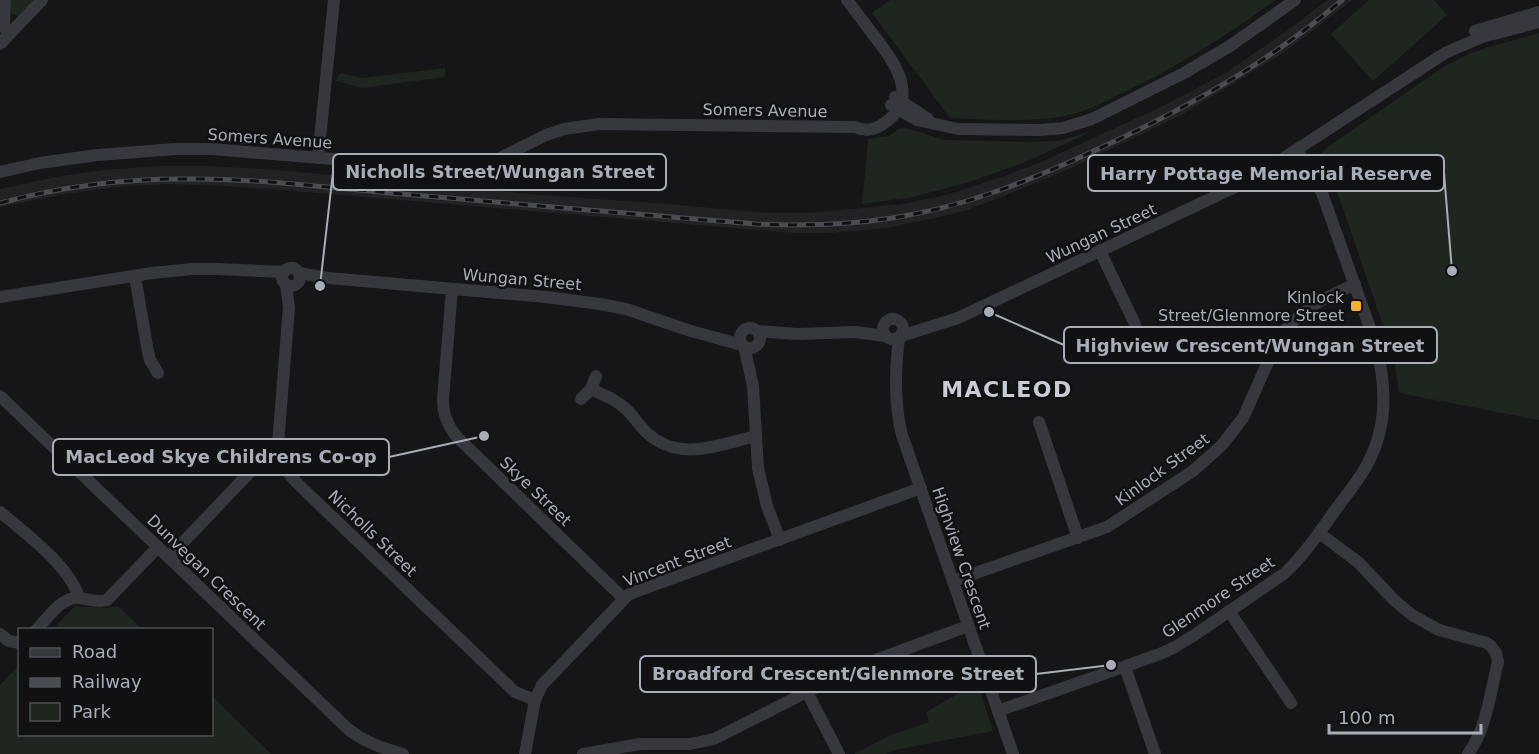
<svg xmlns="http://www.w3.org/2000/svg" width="1539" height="754" font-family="'DejaVu Sans',sans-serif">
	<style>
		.built { fill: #222225 }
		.green { fill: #1e261f }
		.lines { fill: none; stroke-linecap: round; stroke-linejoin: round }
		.minor { stroke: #37383d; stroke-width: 12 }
		.rail-casing { stroke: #4a4c52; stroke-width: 5 }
		.rail { stroke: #111113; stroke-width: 3; stroke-dasharray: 9; stroke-linecap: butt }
		.poi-dot { fill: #f2b134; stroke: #111113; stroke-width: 2 }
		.labels { text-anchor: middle; stroke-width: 5; stroke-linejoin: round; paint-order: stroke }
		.street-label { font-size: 16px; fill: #a8adb8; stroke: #111113 }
		.poi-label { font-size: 16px; fill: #a8adb8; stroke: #111113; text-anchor: end }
		.district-label { font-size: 22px; font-weight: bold; letter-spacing: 1.5px; fill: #c9ccd4; stroke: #111113 }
		.leader { fill: none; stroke: #a8adb8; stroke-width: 2 }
		.callout-dot { fill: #a8adb8; stroke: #111113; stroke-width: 2 }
		.callout { fill: #111113; stroke: #a8adb8; stroke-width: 2 }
		.callout-label { font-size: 18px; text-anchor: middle; font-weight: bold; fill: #a8adb8 }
	</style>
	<rect width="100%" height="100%" fill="#161618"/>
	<!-- built -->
	<path class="built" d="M1327,0h25l-42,33 -33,24 -92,56 -118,57 -68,28 -32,12 -32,8 -48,10 -59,5h-34l-500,-42 -72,-5 -54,-2 -54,3 -49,7 -65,13v-18l61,-13 43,-6 53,-4h50l59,3 276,26 125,9 101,9h42l93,-9 43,-9 58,-19 37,-14 124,-57 62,-33 61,-42z"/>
	<!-- green -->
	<g class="green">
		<path d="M10,0h25l-14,15 -3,1 -7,-3z"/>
		<path d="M890,0h385c-46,35 -96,65 -148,91 -17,8 -36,18 -54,23 -35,9 -87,6 -123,4l-78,-105z"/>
		<path d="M1369,0h65l13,15 -74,66 -42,-47z"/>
		<path d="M1539,33v387l-140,-27 -5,-36 -54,-157c-4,-11 -20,-38 -19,-46l5,-6 119,-82 24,-12 20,-7z"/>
		<path d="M445,68v9l-83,11 -26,-7 4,-8 23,5z"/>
		<path d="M906,128l39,12 80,2 33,-1 33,-9 -68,31 -54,19 -56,15 -51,7 6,-65 21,-3 10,-7z"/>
		<path d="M75,606l30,2 13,-2 24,23h-89z"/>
		<path d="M19,665l1,69h192v-38l59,58h-271v-69z"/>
		<path d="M977,683l16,48 -98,19 -9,4h-32l37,-19 38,-13 -3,-10z"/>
	</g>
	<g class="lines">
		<!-- minor -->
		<g class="minor">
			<path d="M5,0l-1,25 4,10"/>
			<path d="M1475,31l64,-19"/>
			<path d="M0,44l42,-44"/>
			<path d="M895,97l33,22"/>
			<path d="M891,105l26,15 41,9 81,1 24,-2 29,-9 92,-46 46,-27 65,-46"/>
			<path d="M318,158l16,-158"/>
			<path d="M0,172l40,-9 57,-8 79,-6h35l196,16 54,1 18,-2 19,-5 48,-24 18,-6 35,-5 256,3c11,5 22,2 31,-5 34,-26 8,-60 -11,-85 -9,-12 -19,-25 -28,-37"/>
			<path d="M1100,251l34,71 4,12 3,19"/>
			<circle cx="291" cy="277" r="9"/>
			<path d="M299,273l29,5 218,19 54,7 26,5 65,22 51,14"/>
			<path d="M135,276l13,76 2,8 8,13"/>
			<path d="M286,284l3,23 -11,137c2,16 8,27 19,39l218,209 20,8"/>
			<path d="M452,289l-9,110c0,15 4,26 14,38l167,162"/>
			<path d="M0,297l152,-24 40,-4h25l67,3"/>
			<circle cx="893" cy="329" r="10"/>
			<circle cx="750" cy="338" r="10"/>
			<path d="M757,331l40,3 58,-2 30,4"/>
			<path d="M901,336l57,-18 19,-9 273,-129 195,-127 37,-16 57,-15"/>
			<path d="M899,338c-4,32 -5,66 3,97l111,319"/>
			<path d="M744,346l9,40 5,82 9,38 13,34"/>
			<path d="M591,389c13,6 26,11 36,21 7,7 12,15 19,22 33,31 71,13 110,4"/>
			<path d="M0,396l347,332c17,14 35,20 56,26"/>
			<path d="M581,399l10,-10 5,-13"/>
			<path d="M1039,422l39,116"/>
			<path d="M0,512c25,21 70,54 79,86"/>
			<path d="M1319,533l39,29 36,38 18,15 27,15 48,13 4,3 5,7 2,9c-8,31 -11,66 -30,92"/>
			<path d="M169,557l85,-89 11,-9 14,-6"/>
			<path d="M953,581l154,-54 86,-56 29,-26 21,-27 28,-63 14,-25 10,-10 13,-11 14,-9 33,-16"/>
			<path d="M1229,611l62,92"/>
			<path d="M36,630c11,-11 26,-34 42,-32 10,1 19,5 29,2l51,-53"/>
			<path d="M0,634l9,7 11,2"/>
			<path d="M1125,667l30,87"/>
			<path d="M807,692l32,62"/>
			<path d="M998,711l162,-57 15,-7 18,-11 92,-63c19,-18 34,-40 49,-61 10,-14 21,-27 30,-42 24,-40 23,-81 12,-125l-54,-152 -8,-18 -18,-25"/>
			<path d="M525,754l10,-54 7,-15 86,-90 12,-5 281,-102"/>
			<path d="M583,754l57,-10h50l24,-5 140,-71 114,-42"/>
		</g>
		<!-- rail casing -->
		<g class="rail-casing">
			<path id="rail" d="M0,203c63,-17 128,-25 194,-24 69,0 139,9 208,15 118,10 236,21 354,30 45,2 91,1 136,-6 73,-11 140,-38 206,-69 87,-40 171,-86 244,-149"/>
		</g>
		<!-- rail -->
		<use href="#rail" class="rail"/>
	</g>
	<!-- markers -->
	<rect class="poi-dot" x="1350" y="300" width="12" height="12" rx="3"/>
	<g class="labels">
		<!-- street labels -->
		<g class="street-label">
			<text transform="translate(765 110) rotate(1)" y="6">Somers Avenue</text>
			<text transform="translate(270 138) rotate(4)" y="6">Somers Avenue</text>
			<text transform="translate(1101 233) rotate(-25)" y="6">Wungan Street</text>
			<text transform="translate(522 279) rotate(5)" y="6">Wungan Street</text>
			<text transform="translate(1162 469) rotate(-36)" y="6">Kinlock Street</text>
			<text transform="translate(536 491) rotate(44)" y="6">Skye Street</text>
			<text transform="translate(373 533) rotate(44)" y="6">Nicholls Street</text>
			<text transform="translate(962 558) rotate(71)" y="6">Highview Crescent</text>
			<text transform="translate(677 561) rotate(-21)" y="6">Vincent Street</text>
			<text transform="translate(207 572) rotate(44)" y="6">Dunvegan Crescent</text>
			<text transform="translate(1218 597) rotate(-34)" y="6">Glenmore Street</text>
		</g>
		<!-- poi labels -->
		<g class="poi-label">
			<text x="1344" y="303">Kinlock<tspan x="1344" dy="18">Street/Glenmore Street</tspan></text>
		</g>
		<!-- district labels -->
		<g class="district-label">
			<text x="1007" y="397">MACLEOD</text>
		</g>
	</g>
	<!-- callouts -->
	<path class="leader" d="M320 286L333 172M1452 271L1444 173M989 312L1064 345M484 436L389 457M1111 665L1036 674"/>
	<g class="callout-dot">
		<circle cx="320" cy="286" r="6"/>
		<circle cx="1452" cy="271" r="6"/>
		<circle cx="989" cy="312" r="6"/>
		<circle cx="484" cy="436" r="6"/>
		<circle cx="1111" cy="665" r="6"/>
	</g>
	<g class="callout">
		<rect x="333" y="154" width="333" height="36" rx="6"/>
		<rect x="1088" y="155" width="356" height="36" rx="6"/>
		<rect x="1064" y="327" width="373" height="36" rx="6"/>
		<rect x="53" y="439" width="336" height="36" rx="6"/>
		<rect x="640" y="656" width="396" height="36" rx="6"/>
	</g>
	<g class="callout-label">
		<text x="500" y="178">Nicholls Street/Wungan Street</text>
		<text x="1266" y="180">Harry Pottage Memorial Reserve</text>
		<text x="1250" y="352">Highview Crescent/Wungan Street</text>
		<text x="221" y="463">MacLeod Skye Childrens Co-op</text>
		<text x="838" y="680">Broadford Crescent/Glenmore Street</text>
	</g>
	<!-- legend -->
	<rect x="18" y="628" width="195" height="108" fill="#111113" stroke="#4d4f55" stroke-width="1.5"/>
	<rect x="30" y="648" width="30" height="9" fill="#37383d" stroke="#4d4f55" stroke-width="1.5"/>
	<text x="72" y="658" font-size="18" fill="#a8adb8">Road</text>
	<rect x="30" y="678" width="30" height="9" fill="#4a4c52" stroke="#4d4f55" stroke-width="1.5"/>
	<text x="72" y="688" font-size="18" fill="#a8adb8">Railway</text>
	<rect x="30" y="703" width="30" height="18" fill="#1e261f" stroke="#4d4f55" stroke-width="1.5"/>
	<text x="72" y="718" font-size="18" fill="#a8adb8">Park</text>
	<!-- scale -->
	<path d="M1329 724v9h152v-9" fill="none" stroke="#a8adb8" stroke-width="3"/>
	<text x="1338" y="724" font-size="18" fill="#a8adb8" stroke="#111113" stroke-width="4.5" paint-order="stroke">100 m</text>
</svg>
